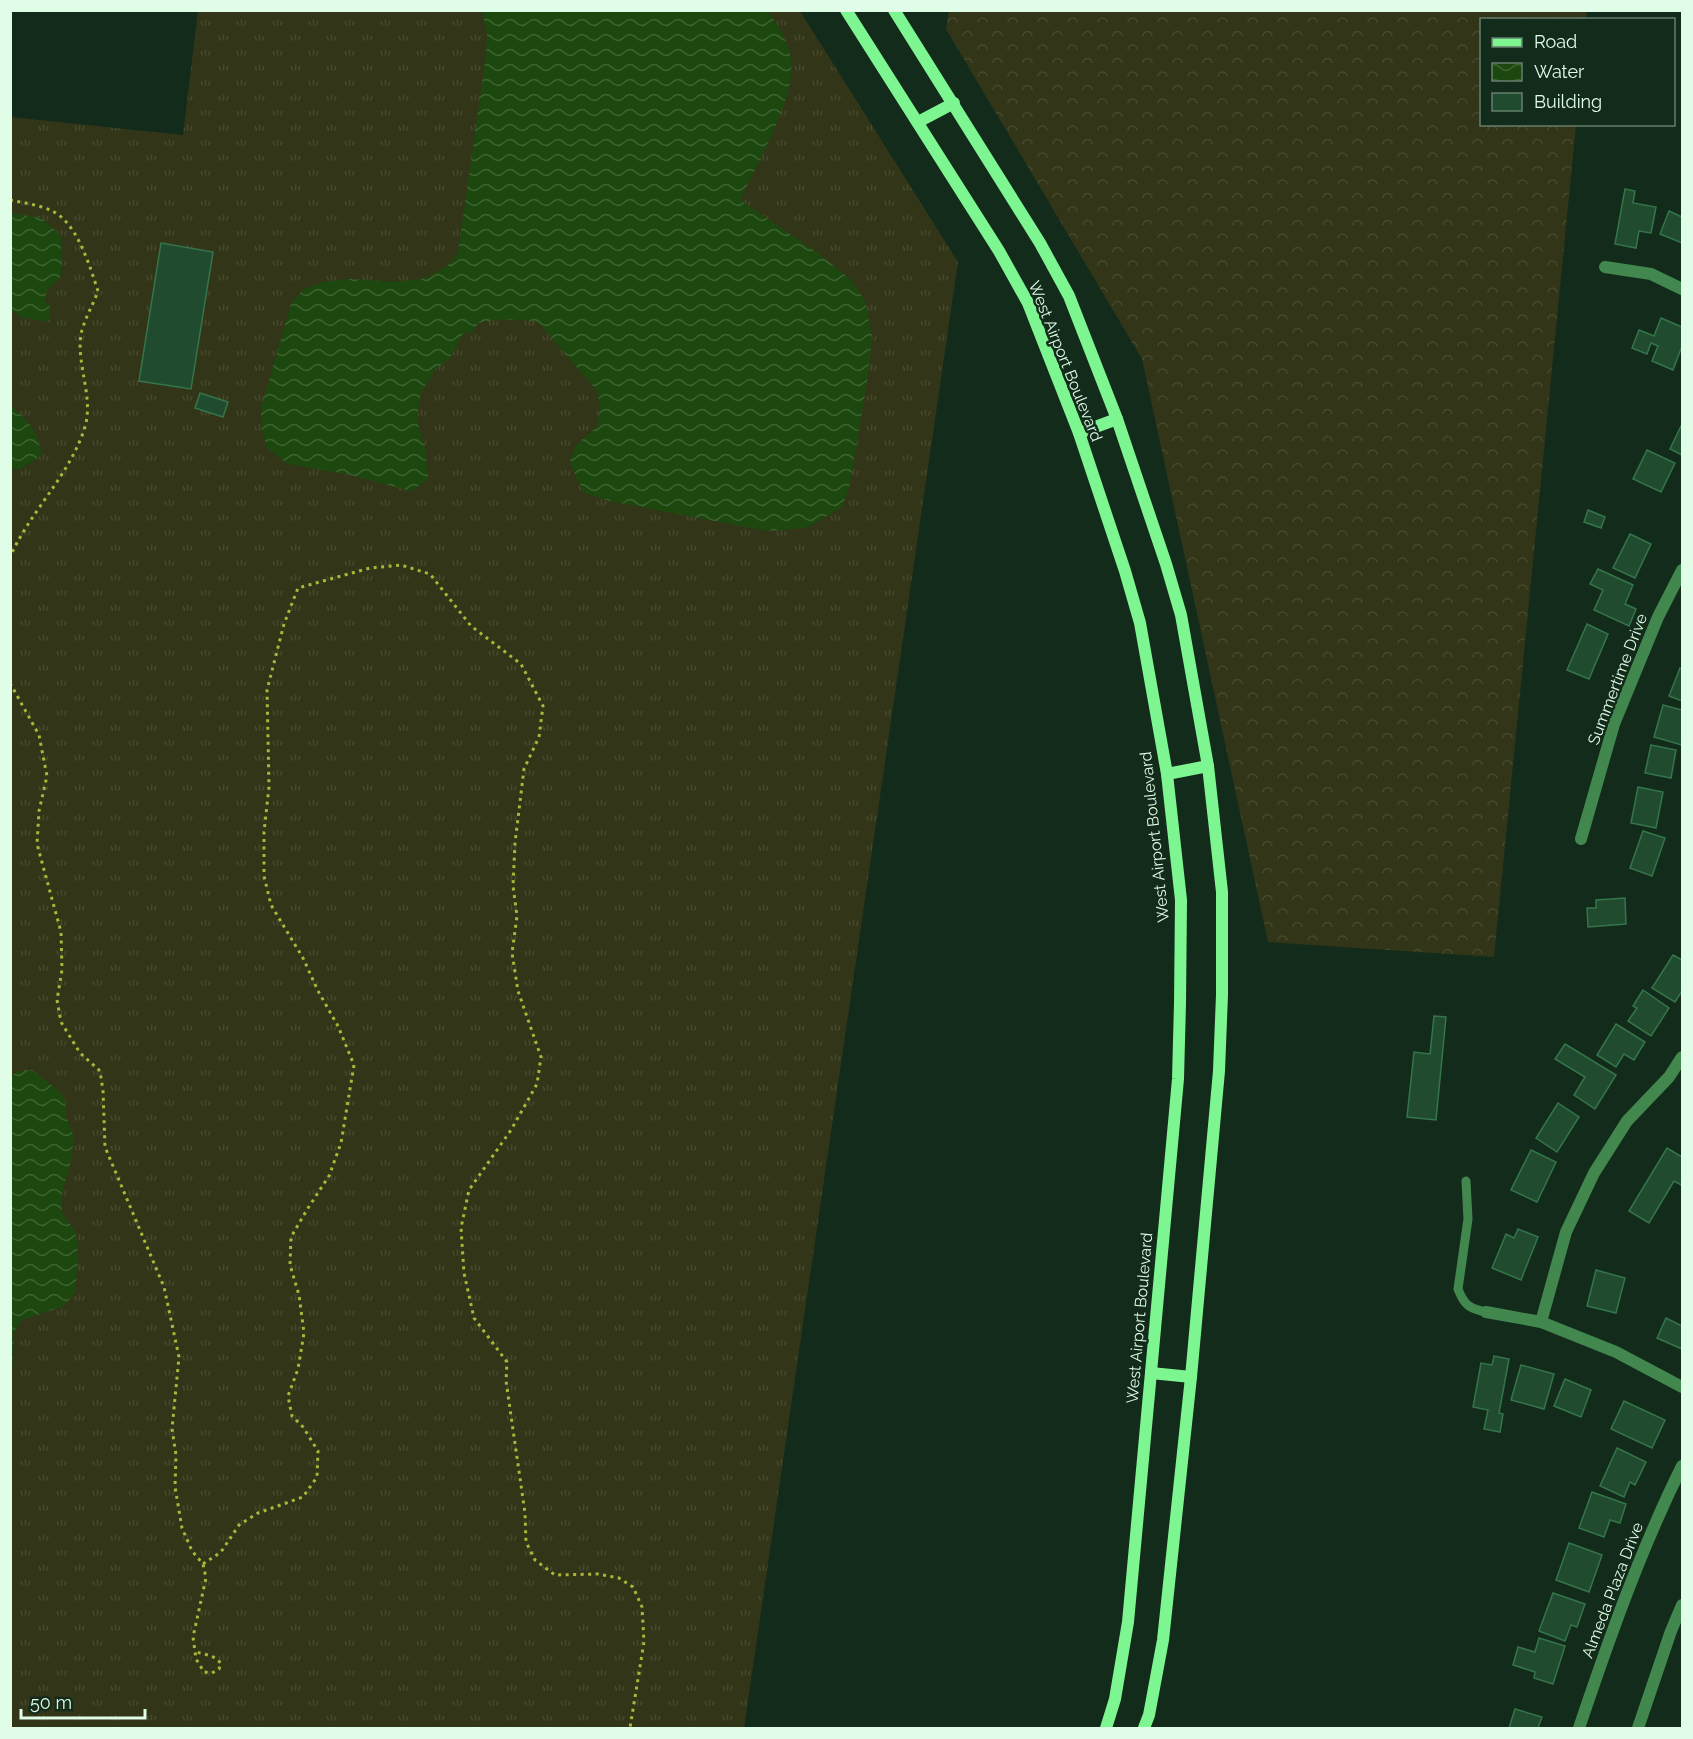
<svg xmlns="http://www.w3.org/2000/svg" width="1693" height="1739" font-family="Raleway,sans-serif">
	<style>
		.grass { fill: url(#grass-tufts) }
		.forest { fill: url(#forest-crowns) }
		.water { fill: url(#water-waves) }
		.building { fill: #214b2f; stroke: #34754a; stroke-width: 1.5 }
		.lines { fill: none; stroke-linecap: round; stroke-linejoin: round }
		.path { stroke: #adb63a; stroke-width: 3; stroke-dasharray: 3 4.5; stroke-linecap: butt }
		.service { stroke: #42874e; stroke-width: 9 }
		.minor { stroke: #42874e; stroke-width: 12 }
		.secondary { stroke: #7df691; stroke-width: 12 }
		.labels { text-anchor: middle; stroke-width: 5; stroke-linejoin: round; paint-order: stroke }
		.street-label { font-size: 16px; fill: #dffde7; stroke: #132b1b }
	</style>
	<defs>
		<pattern id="grass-tufts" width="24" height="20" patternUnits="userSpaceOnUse" patternTransform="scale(1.5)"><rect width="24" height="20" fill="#323517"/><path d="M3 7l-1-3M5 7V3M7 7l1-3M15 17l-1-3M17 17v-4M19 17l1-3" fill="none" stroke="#46492e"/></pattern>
		<pattern id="forest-crowns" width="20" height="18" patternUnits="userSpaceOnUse" patternTransform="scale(1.5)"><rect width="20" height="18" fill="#323517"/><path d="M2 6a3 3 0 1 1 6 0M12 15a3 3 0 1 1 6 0" fill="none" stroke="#46492e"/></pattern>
		<pattern id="water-waves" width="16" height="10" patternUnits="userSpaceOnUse" patternTransform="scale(1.5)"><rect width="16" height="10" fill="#1c480f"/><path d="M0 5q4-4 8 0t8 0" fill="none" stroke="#3d6332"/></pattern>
	</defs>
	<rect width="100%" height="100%" fill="#132b1b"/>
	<!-- grass -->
	<path class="grass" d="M198,11h602l158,251 -214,1466h-733l-1,-1611 173,18z"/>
	<!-- forest -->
	<path class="forest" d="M949,10l638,1 -1,8 -104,1v104l94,1 -82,832 -226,-15 -126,-583 -196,-330z"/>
	<!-- water -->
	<g class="water">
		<path d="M767,11c11,13 22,31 24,49 5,37 -35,106 -51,140l79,54 32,26 14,21 7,37 -5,44 -17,102 -8,23 -35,21 -41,3 -156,-30 -25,-8 -8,-14 -7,-17 6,-17 21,-18 3,-19 -2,-16 -60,-70c-21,-3 -40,-4 -60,1l-7,10 -7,-1 -15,27 -13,10 -15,23 -4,28 8,28 3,31 -17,12 -60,-16 -63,-11 -21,-16 -6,-21v-19l30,-104 12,-14 19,-8 28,-3 46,3 30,-4 21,-12 11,-13 28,-198 1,-22 -5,-22z"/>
		<path d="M11,213l30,5 12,10 8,9v39l-14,15 -3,9 6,7v15l-30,-5 -5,-5h-4z"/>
		<path d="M11,406c16,13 29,28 30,50l-21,13 -9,-1z"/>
		<path d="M32,1070l27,21 6,8 1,18 8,19 -3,24 -10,37 1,16 13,18 2,10 1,24 -3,27 -11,14 -42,14 -8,12 -3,61v70v-387l8,-5z"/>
	</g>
	<!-- building -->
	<g class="building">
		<path d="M1625,189l10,2 -2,12 23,4 -5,26 -12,-2 -3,17 -21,-4z"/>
		<path d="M1669,211l13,6v26l-22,-9z"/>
		<path d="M161,243l52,9 -22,137 -52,-8z"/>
		<path d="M1661,318l21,9v19l-9,24 -21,-9 6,-15 -7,-3 -4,11 -15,-6 7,-18 15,6z"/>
		<path d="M200,393l28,9 -5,15 -28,-9z"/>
		<path d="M1682,424v31l-12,-6z"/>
		<path d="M1647,450l28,13 -14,29 -28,-13z"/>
		<path d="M1588,510l17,7 -4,11 -17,-6z"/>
		<path d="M1630,534l21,10 -16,34 -22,-10z"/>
		<path d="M1598,569l35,16 -8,19 11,5 -7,17 -35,-16 9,-20 -13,-6z"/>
		<path d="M1587,624l21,10 -19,45 -22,-9z"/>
		<path d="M1680,668l2,1v32l-13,-5z"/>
		<path d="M1663,705l19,5v35l-28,-8z"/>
		<path d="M1651,745l25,5 -5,28 -26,-5z"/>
		<path d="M1638,787l25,5 -7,36 -25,-5z"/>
		<path d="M1643,831l22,7 -13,38 -22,-8z"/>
		<path d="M1625,898l1,26 -38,3 -1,-19h9v-8z"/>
		<path d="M1673,955l9,5v31l-7,11 -23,-14z"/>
		<path d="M1643,990l26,18 -18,28 -23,-15 9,-13 -4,-2z"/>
		<path d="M1434,1016l12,1 -10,103 -29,-3 7,-65 16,2z"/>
		<path d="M1616,1024l29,18 -11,18 -10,-6 -8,13 -19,-12z"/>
		<path d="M1565,1044l51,31 -21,34 -21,-14 11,-18 -30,-18z"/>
		<path d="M1558,1103l21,14 -22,35 -21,-14z"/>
		<path d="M1667,1148l15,9v25l-1,3 -7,-4 -25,42 -20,-12z"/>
		<path d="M1531,1150l25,12 -19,40 -26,-12z"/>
		<path d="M1518,1229l20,8 -17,43 -29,-12 14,-34 8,4z"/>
		<path d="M1596,1270l29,8 -9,35 -29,-7z"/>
		<path d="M1666,1318l16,8v23l-25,-11z"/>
		<path d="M1494,1356l15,3 -10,54 4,1 -3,18 -16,-3 4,-19 -15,-3 8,-44 11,2z"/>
		<path d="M1521,1365l33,9 -10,35 -33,-9z"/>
		<path d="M1565,1379l26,11 -10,27 -27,-11z"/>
		<path d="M1624,1401l41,19 -13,28 -41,-19z"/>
		<path d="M1617,1448l29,14 -11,23 -5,-3 -6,15 -24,-11z"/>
		<path d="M1592,1492l34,12 -6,19 -10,-3 -6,17 -25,-9z"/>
		<path d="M1569,1543l33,12 -13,37 -33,-12z"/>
		<path d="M1553,1593l32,11 -8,23 -6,-2 -6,16 -26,-10z"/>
		<path d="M1539,1638l26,8 -12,38 -19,-6 1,-6 -22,-7 5,-18 17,5z"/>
		<path d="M1515,1709l27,8 -4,11h-29z"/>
	</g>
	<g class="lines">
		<!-- path -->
		<g class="path">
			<path d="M10,200c14,3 30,5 42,11 25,11 38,56 46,80 -5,14 -14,29 -17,43 -5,32 14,65 3,96 -16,47 -54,82 -74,127"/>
			<path d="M10,683l29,52 8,41 -8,35 -2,33 24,88 1,38 -5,30 4,22 19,31 20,18 3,20 2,56 59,140 15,70 -7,72 4,26 -1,32 7,41 10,23 11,13 3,14 -13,59 3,22 8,13 8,1 7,-4 2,-6 -9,-7 -16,-4"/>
			<path d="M203,1564l18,-12 18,-27 19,-12 45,-16 14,-20 1,-26 -15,-24 -11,-11 -4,-20 10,-27 6,-36 -5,-38 -9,-30 1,-28 17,-29 21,-32 12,-33 13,-78 -16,-39 -20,-35 -15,-33 -32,-53 -7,-29v-44l5,-45 -2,-97 17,-66 14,-36 72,-20 31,-3 29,9 41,52 50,38 22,42 -4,31 -15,32 -9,74 -2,43 4,30 -5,37 6,38 23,66 -4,27 -26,46 -42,60 -8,38 3,45 10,45 33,44 -1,19 19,132 1,29 9,18 20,15 43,-1 21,4 14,9 9,20 2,35 -14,86"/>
		</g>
		<!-- service -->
		<path class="service" d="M1466,1181l2,38 -10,70c6,16 12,20 28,23"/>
		<!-- minor -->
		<g class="minor">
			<path d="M1605,267l46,7 31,15"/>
			<path d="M1581,839l33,-115 44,-107 24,-47"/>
			<path d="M1486,1312l55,10 75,30 66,35"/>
			<path d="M1541,1322l25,-90 28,-59 33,-52 42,-44 13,-20"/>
			<path d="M1579,1728c30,-89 61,-177 103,-262"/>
			<path d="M1638,1728l33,-97 11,-26"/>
		</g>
		<!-- secondary -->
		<g class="secondary">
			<path d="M846,10l153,241 29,52 51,130 46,138 15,52 27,151 14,126 -1,103 -2,76 -50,543 -13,77 -9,29"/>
			<path d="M894,10l146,233 29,53 48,123 49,145 15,51 27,151 14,126v103l-3,76 -28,306 -28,263 -14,75 -5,13"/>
			<path d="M918,122l36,-19"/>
			<path d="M1079,433l38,-14"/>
			<path d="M1167,774l41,-8"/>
			<path d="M1151,1373l40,4"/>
		</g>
	</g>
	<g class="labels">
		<!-- street labels -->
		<g class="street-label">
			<text transform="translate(1066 361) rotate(68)" y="6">West Airport Boulevard</text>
			<text transform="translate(1617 679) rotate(-69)" y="6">Summertime Drive</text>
			<text transform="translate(1154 837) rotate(-96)" y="6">West Airport Boulevard</text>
			<text transform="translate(1139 1318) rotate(-85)" y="6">West Airport Boulevard</text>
			<text transform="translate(1612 1590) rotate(-69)" y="6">Almeda Plaza Drive</text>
		</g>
	</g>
	<!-- border -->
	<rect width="1693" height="1739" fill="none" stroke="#dffde7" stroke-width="24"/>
	<!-- legend -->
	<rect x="1480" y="18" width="195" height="108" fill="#132b1b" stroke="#657f6d" stroke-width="1.5"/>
	<rect x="1492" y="38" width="30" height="9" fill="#7df691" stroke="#657f6d" stroke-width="1.5"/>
	<text x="1534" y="48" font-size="18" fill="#dffde7">Road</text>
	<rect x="1492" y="63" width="30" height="18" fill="url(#water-waves)" stroke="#657f6d" stroke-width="1.5"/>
	<text x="1534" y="78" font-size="18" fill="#dffde7">Water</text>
	<rect x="1492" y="93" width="30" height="18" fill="#214b2f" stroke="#657f6d" stroke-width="1.5"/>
	<text x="1534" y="108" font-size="18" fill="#dffde7">Building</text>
	<!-- scale -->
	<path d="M21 1709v9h124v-9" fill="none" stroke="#dffde7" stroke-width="3"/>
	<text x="30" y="1709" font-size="18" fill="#dffde7" stroke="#132b1b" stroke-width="4.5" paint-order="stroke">50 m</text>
</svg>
